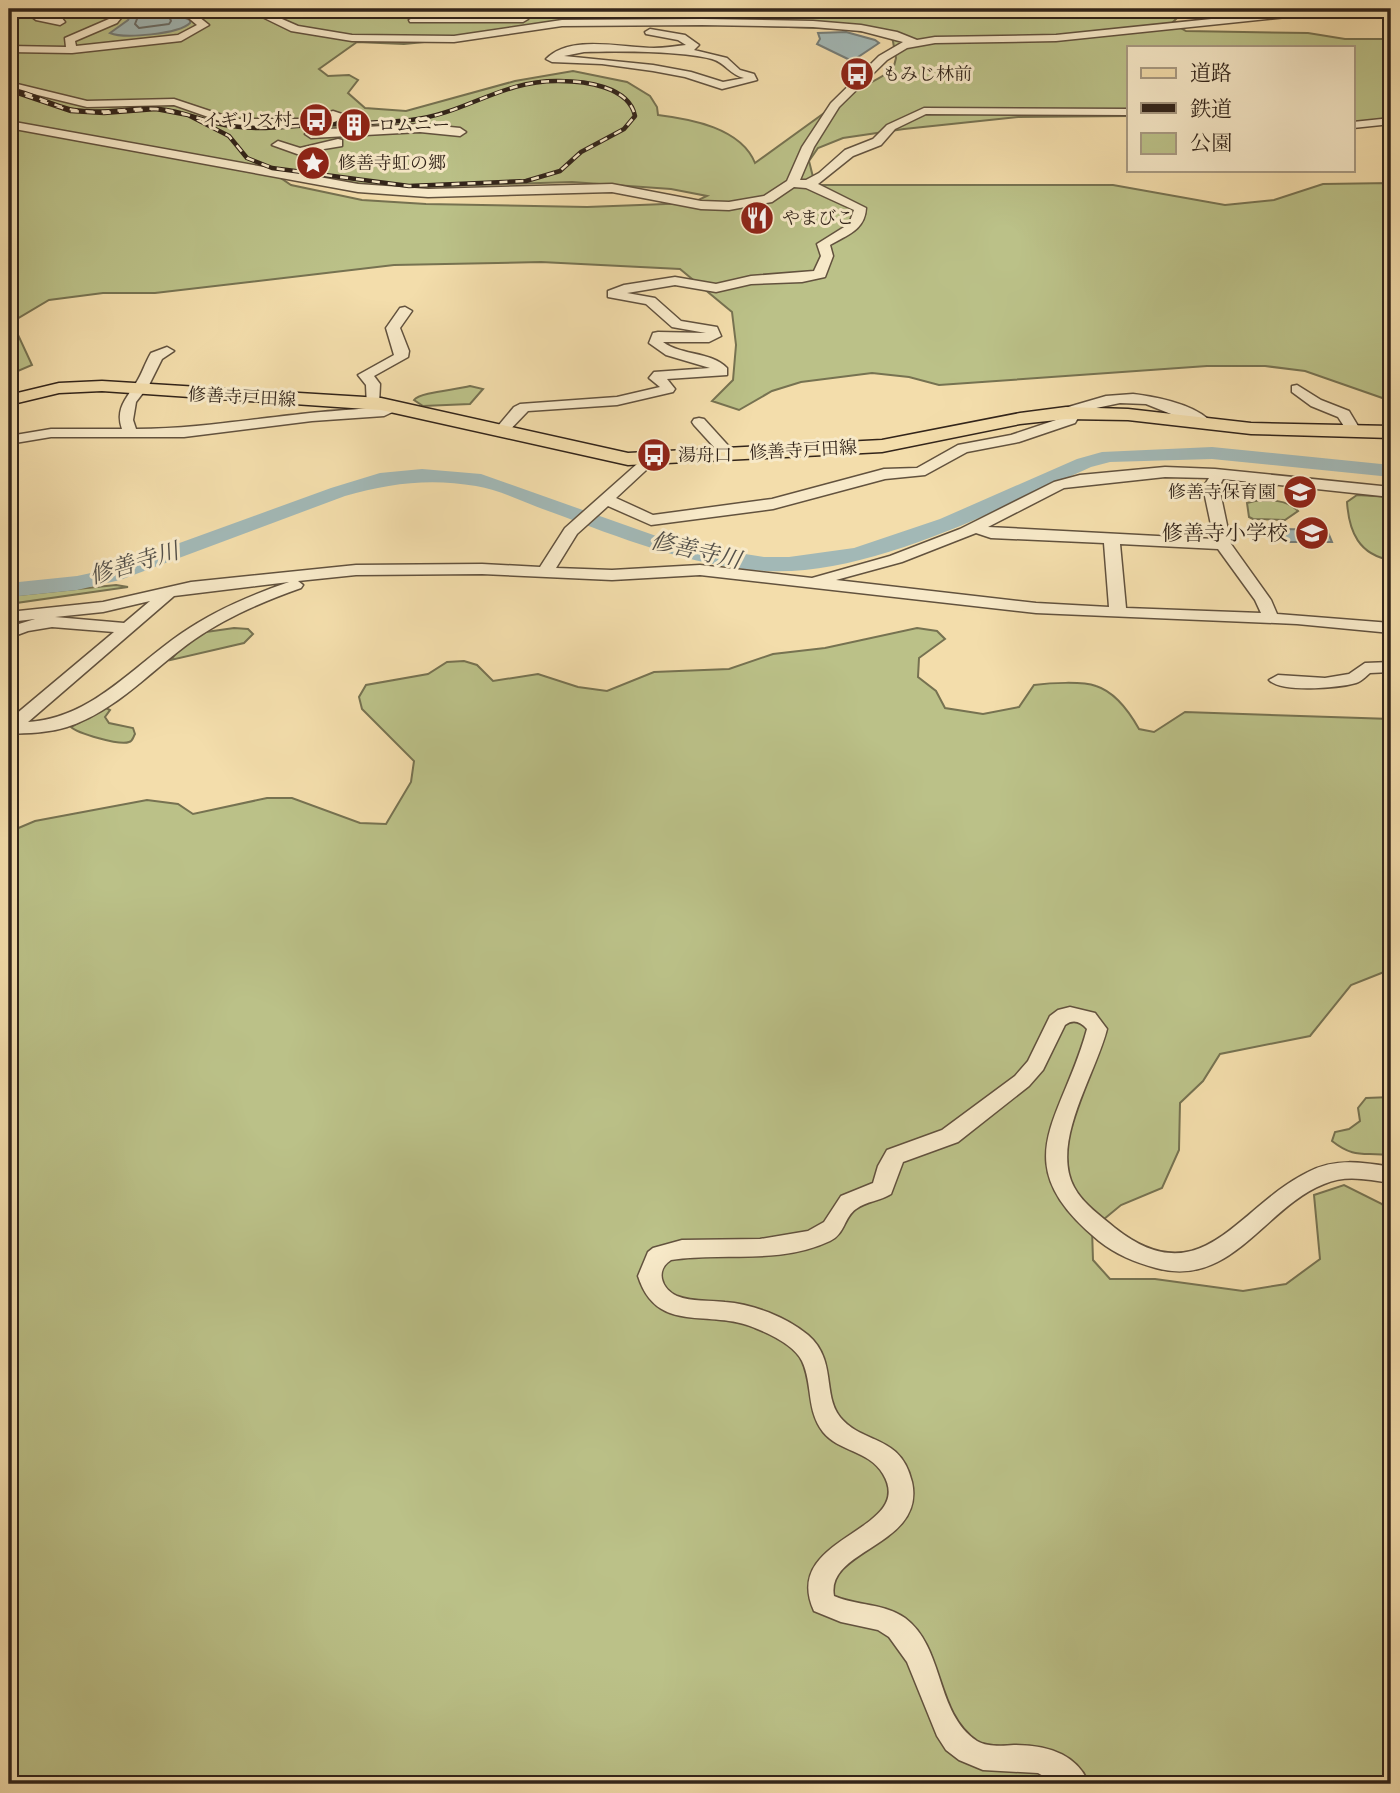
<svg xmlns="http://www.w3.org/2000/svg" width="1400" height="1793" font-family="Alegreya,'Noto Serif JP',serif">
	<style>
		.green { fill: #bbc188; stroke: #767251; stroke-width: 2; fill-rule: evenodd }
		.water { fill: #a2b8b6; stroke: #757d78; stroke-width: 2 }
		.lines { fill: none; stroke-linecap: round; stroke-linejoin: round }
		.shore { stroke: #6a6e68; stroke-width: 2 }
		.river { fill: #a2b8b6; fill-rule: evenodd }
		.minor-casing { stroke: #62523e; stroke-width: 3 }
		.major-casing { stroke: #32241a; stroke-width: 3 }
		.minor { fill: #f7e9c8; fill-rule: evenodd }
		.major { fill: #f3ddab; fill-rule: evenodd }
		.rail-casing { stroke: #32241a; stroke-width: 4.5 }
		.rail { stroke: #f7e9c8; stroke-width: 2.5; stroke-dasharray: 8; stroke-linecap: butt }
		.labels { text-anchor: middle; stroke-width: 6; stroke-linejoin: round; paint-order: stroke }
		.far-poi-label { font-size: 18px; fill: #32241a; stroke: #f7e9c8; text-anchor: start }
		.far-street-label { font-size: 18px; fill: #32241a; stroke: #f7e9c8 }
		.poi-label { font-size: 21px; fill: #32241a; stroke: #f7e9c8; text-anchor: end }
		.water-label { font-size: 23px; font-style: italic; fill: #545049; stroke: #f7e9c8 }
	</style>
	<rect width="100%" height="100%" fill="#f3ddab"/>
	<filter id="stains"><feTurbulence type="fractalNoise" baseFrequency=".00286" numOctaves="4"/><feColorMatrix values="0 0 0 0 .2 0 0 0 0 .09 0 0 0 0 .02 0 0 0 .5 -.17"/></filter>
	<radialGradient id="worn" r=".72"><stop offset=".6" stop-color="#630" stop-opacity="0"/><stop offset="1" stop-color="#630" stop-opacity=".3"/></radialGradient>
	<!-- green -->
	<g class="green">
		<path d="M9,9h1253l-82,6 -8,8 14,8 122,2 37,6h46v84h-38v-76h-224v69l-111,1 -114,12 -61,9 -25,10 -9,13 6,24h298l112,20 49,-5 49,-16 68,-1v218l-86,-30 -40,-5h-58l-268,19 -30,-8 -37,-4 -71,9 -29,9 -33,19 -27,-9 21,-21 3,-35 -4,-33 -52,-43 -139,-7 -147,3 -239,28h-52l-54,7 -37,22 20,43 -19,8 -4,7 7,11 -7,1zM659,22l184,7 49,7 4,22 -3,12 -44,25 -94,68c-14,-35 -64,-44 -97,-48l-1,-8 -7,-11 -23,-14 -54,-11 -58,10 -109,30 -41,-3 -17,-15 10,-13 -9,-5 -21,1 -9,-7 38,-27 47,2 51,-5 84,-13zM269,170l119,18 184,-6 99,7 36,7 -15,7 -105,4 -161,-3 -64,-4 -71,-15z"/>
		<path d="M470,386l13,3 -13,15 -47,2 -9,-6c6,-8 42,-10 56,-14z"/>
		<path d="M1357,495l34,2v63c-32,-5 -42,-28 -44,-58z"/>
		<path d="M1255,501c15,-1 31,-2 43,10l-13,9 -32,-1 -4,-2 -2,-14z"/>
		<path d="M116,585l12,2 -119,17v-8z"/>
		<path d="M234,628l14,1 5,5 -9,9 -73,17 11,-14 24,-14z"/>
		<path d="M917,628l20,3 8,8 -26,19 -1,19 18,14 9,17 38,6 36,-7 15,-22c16,-2 48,-4 62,1 19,6 34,27 43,43l15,3 31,-20 206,7v209l-7,5 5,37 -38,15 -41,51 -90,18 -17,27 -23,22 -1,47 -17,38 -41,17 -29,24 1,31 17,19h45l88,12 43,-7 34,-25 -6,-64 30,-10 38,19 9,11v569h-1382v-952l26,-11 112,-21 31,4 15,10 74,-16h25l68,25 26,1 25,-42 3,-21 -52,-52 -3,-12 7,-12 62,-11 19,-12 17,-1 13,4 16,16 45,-7 40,13 29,4 47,-19 75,-3 44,-15 52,-6z"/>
		<path d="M106,708l4,2 -5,7 4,6 24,5 2,6c-2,3 -2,7 -6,8 -9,4 -52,-9 -58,-15z"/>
		<path d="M1391,1097v59c-26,-5 -35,4 -59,-15l3,-9 14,-3 11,-8 -2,-13 8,-10z"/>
	</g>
	<!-- water -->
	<g class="water">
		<path d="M134,9h38l2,4 16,7v3c-11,11 -66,16 -80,10l18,-13z"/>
		<path d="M846,32l29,8 4,3 -27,18 -35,-17 3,-5 -2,-6z"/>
		<path d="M1282,529l45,1 5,12h-45z"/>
	</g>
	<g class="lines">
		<!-- shore -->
		<path class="shore" d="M141,9l-6,15 4,4 30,-4 2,-3 -5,-12"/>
		<!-- river -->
		<path class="river" d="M1212,447l179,18v12l-179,-18 -102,3 -19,5c-93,42 -222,110 -326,104 -75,-5 -144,-33 -214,-59 -24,-8 -50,-22 -75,-26 -45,-8 -87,-3 -131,10l-225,84 -43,10 -68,7v-14l68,-7 28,-6 226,-82 49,-15 42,-4 59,5 195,69 88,14h25l65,-9 86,-29 137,-60 25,-7z"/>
		<!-- minor casing -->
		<g class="minor-casing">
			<g id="minor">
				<path d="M118,9h10l-11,14 -42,18 1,5 102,-11 19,-10 -19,-16h11l20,16 -28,16 -109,12 -63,-1v-6l57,1 -1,-9 44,-19z"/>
				<path d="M246,9h13l39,17 54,9 102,1 108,-16 140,-1 111,2 48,4 36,7 20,8 18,-3 121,-2 251,-26h33l-5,3 -279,29 -121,2 -28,5 -20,12 -48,47 -25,40 -14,33h6l13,-7 26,-23 28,-11 14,-14 37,-17 205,1v6l-203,-1 -31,15 -14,16 -28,11 -35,28 48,24c-1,22 -19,27 -36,37l3,11 -8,21 -23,5 -51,2 -35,8 -41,-7 -48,8 28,5 26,23 36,6 4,9 -12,6h-46c19,14 47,9 64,26v7l-60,4 8,10 -2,3 -56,13 -89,6 -23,24 -5,1 -7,-4 21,-25 6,-3 97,-7 43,-10 -11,-9 5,-6 56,-4 -44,-13 -17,-12 4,-10 5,-1 48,1 -34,-6 -26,-23 -38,-7v-6l16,-6 51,-8 41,7 35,-8 63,-5 7,-15 -4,-12 32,-20 5,-14 -48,-22 -12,-1 -22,15 -43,8 -28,-1 -89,-17 -184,5 -70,-5 -349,-64v-7l349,63 70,5 184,-5 89,17 28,1 35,-6 23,-15 15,-34 29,-44 48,-47 24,-14 -42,-11 -48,-4 -111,-2 -140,1 -108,16 -102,-1 -61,-10z"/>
				<path d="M33,10l10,5 18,2 4,5 -5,3 -24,-5 -5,-4 -22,3v-6z"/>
				<path d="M414,17l109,-1 5,3 -5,3h-113l-1,-2z"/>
				<path d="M650,29l35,6 14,10 -5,5 33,8 13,12 14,4 3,6 -35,9 -37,-12 -32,-6 -51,-7 -50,-2 -6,-3c25,-25 76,-11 108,-11 10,0 21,-2 32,-3l-8,-5 -32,-6 -1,-2zM584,52c33,-1 97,-1 128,7 14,4 18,16 32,19l-21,4 -32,-10 -38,-7 -89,-9z"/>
				<path d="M9,82l78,19 87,-2 60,20h70l29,-8 15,5 -14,6 -30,4h-70l-60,-21 -87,2 -78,-19z"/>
				<path d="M1391,118v6l-38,4v-6z"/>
				<path d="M420,124l40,4 6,4 -6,4 -40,-4 -109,6 -6,-4 6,-4z"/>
				<path d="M338,139l4,1v6l-30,5 8,5 -6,4 -42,-15 6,-4 22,7z"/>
				<path d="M405,307l7,4 -12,17 9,23 -1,6 -34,19 6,8 -1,20 -7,4 -5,-1 -1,-22 -8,-10 36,-20 -8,-27 14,-20z"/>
				<path d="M167,347l7,4 -12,8 -13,26 -13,17 -3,18 3,9c59,0 116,-10 174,-16 29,-3 58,-3 86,-10l7,4 -19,9 -72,5 -128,16h-133l-42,7v-8l42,-7h71c-7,-20 4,-30 14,-46 6,-9 9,-20 15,-30z"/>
				<path d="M1297,385l24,15 28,11 12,20 -2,3h-10l-11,-17 -27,-11 -19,-14v-6z"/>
				<path d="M1133,394c24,3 63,10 80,30l-7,4 -60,-24 -26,-1 -38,8 -7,12 -56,19 -52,10 -42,23 -40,4 -112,30 -122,16 -43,-19 -31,28 -21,34 56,2 88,-5 112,13 78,-22 70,-27 94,-47 26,-7 85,-8 50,2 176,18v10l-168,-18 -4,8 12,57 40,56 6,14 114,9v10l-94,-9 -261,-11 -336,-38 -88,5 -130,-6 -126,1 -58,6 5,4 -2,3c-37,13 -74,29 -106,51 -42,29 -78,72 -128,88 -19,6 -39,6 -58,7v-14l105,-88 -62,-5 -24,4 -19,7v-11l26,-8 -26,3v-10l94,-10 88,-20 165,-17 126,-1 58,3 25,-39 81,-72h10l2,3 -42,39 37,17 119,-16 112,-30 33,-1 41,-23 53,-10 54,-18 -7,-1 -2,-3 2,-3 48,-14zM1165,477l44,1 -6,9 11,52 -226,-12 76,-39zM976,533l15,5 113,5 5,64 -73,-4 -200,-23 66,-18zM1120,544l98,5 37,51 6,13 -135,-5zM289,582c-38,13 -74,28 -107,51 -50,34 -90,85 -154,89l146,-126zM150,601l-26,22 -69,-6 48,-5z"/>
				<path d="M699,418l5,1 30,33 2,3 -2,3h-10l-30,-33 -2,-3 2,-3z"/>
				<path d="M1391,662v10l-21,1c-5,4 -8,8 -14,10 -17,5 -75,10 -87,-3l9,-5 47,3 24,-4 16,-11z"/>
				<path d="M1070,1007l25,6 12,16c-11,45 -57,113 -33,158 9,17 27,29 41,41 87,69 123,-22 193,-56 27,-14 54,-10 83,-5v16c-23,-3 -44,-9 -67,1 -59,23 -93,105 -168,84 -22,-6 -39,-13 -57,-27 -96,-79 -37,-119 -12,-212 -7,-8 -14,-10 -22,-4l-22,45 -14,16 -71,56 -55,20 -12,32c-11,7 -24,7 -35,15 -12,8 -11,25 -26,32 -50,24 -107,11 -159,19 -16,10 -10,29 6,36 15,6 32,4 48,6 28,2 61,15 83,33 29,25 14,59 32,82 23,28 61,17 72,65 14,64 -87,67 -78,114 23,10 50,7 71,22 40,30 30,95 72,123 10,6 26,5 37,4 31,0 63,8 75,39h-32l-19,-11 -55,-3 -24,-10 -13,-10 -9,-14 -30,-74 -18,-25 -11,-7 -37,-8 -27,-11c-35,-76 104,-79 69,-137 -14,-24 -44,-22 -60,-42 -17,-22 -10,-48 -21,-71 -8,-16 -32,-27 -47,-33 -45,-20 -98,8 -117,-52l10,-24 5,-4 29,-8 78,-1 48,-8 16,-9 17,-26 32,-13 5,-17 9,-16 55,-20 73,-54 13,-15 22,-45 8,-6z"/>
			</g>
		</g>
		<!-- major casing -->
		<g class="major-casing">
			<path id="major" d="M102,381l279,17 247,55 254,-13 138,-27 46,-6 62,2 123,14 140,3v12l-140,-4 -123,-14 -62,-1 -46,5 -138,28 -254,13 -247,-55 -279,-19 -43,2 -50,12v-10l50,-12z"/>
		</g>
		<!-- minor -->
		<use href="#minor" class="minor"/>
		<!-- major -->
		<use href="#major" class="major"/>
		<!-- rail casing -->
		<g class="rail-casing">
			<path id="rail" d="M9,89c23,4 43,17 65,21 29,5 57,-3 85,-1 25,2 48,14 72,17 27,4 53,1 80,-1 33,-1 67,-2 100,-5 54,-6 91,-40 148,-39 25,0 70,5 76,35l-11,13 -43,23 -21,19 -34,10 -117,5 -137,-18 -25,-10 -18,-22 -41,-21 -32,-6 -52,4 -33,-2 -62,-21"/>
		</g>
		<!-- rail -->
		<use href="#rail" class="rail"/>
	</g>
	<!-- icons -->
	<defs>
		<g id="bus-disc" transform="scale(1.75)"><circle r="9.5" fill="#8f2418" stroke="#f7e9c8"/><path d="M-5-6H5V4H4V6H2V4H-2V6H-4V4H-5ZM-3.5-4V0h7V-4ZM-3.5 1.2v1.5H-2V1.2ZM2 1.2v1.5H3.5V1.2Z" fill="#fff"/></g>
		<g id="building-disc" transform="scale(1.75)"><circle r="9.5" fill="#8f2418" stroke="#f7e9c8"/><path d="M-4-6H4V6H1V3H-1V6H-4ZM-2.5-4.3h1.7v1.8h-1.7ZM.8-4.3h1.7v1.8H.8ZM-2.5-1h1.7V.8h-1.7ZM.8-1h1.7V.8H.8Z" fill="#fff"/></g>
		<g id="sight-disc" transform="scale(1.75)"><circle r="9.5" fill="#8f2418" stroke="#f7e9c8"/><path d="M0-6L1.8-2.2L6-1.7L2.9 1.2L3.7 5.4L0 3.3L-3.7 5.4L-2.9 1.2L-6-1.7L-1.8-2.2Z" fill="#fff"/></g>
		<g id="restaurant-disc" transform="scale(1.75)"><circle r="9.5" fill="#8f2418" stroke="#f7e9c8"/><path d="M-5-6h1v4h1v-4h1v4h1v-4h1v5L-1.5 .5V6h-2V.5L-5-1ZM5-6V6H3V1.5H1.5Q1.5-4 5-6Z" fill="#fff"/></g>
		<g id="school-disc" transform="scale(1.75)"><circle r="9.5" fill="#8f2418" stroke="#f7e9c8"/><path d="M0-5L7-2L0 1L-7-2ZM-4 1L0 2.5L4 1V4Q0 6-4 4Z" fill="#fff"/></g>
	</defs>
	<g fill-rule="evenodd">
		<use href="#bus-disc" x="857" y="74"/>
		<use href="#bus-disc" x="316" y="120"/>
		<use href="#building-disc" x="354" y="125"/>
		<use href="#sight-disc" x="313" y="163"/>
		<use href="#restaurant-disc" x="757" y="218"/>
		<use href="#bus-disc" x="654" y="455"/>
		<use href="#school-disc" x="1300" y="492"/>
		<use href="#school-disc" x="1312" y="533"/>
	</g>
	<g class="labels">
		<!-- far-poi labels -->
		<g class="far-poi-label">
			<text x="882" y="80">もみじ林前</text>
			<text x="292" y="126" text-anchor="end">イギリス村</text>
			<text x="378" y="131">ロムニー</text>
			<text x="338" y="169">修善寺虹の郷</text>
			<text x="782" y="224">やまびこ</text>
			<text x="678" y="461">湯舟口</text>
			<text x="1276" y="498" text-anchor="end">修善寺保育園</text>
		</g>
		<!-- far-street labels -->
		<g class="far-street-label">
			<text transform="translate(242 397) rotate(3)" y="6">修善寺戸田線</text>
			<text transform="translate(803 450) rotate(-3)" y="6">修善寺戸田線</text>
		</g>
		<!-- poi labels -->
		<g class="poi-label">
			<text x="1288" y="540">修善寺小学校</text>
		</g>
		<!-- water labels -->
		<g class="water-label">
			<text transform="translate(696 550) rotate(13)" y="8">修善寺川</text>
			<text transform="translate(134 563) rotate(-17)" y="8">修善寺川</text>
		</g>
	</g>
	<!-- margin -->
	<rect width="1400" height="1793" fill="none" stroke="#f3ddab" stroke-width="35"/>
	<rect x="10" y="10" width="1379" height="1772" fill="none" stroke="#32241a" stroke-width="3.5"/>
	<rect x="18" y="18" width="1365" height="1758" fill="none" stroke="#32241a" stroke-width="2"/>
	<!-- legend -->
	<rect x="1127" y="46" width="228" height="126" fill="#f7e9c8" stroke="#a89a82" stroke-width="2"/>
	<rect x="1141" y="68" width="35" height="10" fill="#f3ddab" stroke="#a89a82" stroke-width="2"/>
	<text x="1190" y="80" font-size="21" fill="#32241a">道路</text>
	<rect x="1141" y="103" width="35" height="10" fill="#32241a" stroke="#a89a82" stroke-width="2"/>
	<text x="1190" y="116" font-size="21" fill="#32241a">鉄道</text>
	<rect x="1141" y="133" width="35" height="21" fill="#bbc188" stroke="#a89a82" stroke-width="2"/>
	<text x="1190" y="150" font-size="21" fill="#32241a">公園</text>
	<rect width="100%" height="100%" filter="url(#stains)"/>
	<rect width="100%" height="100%" fill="url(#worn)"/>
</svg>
